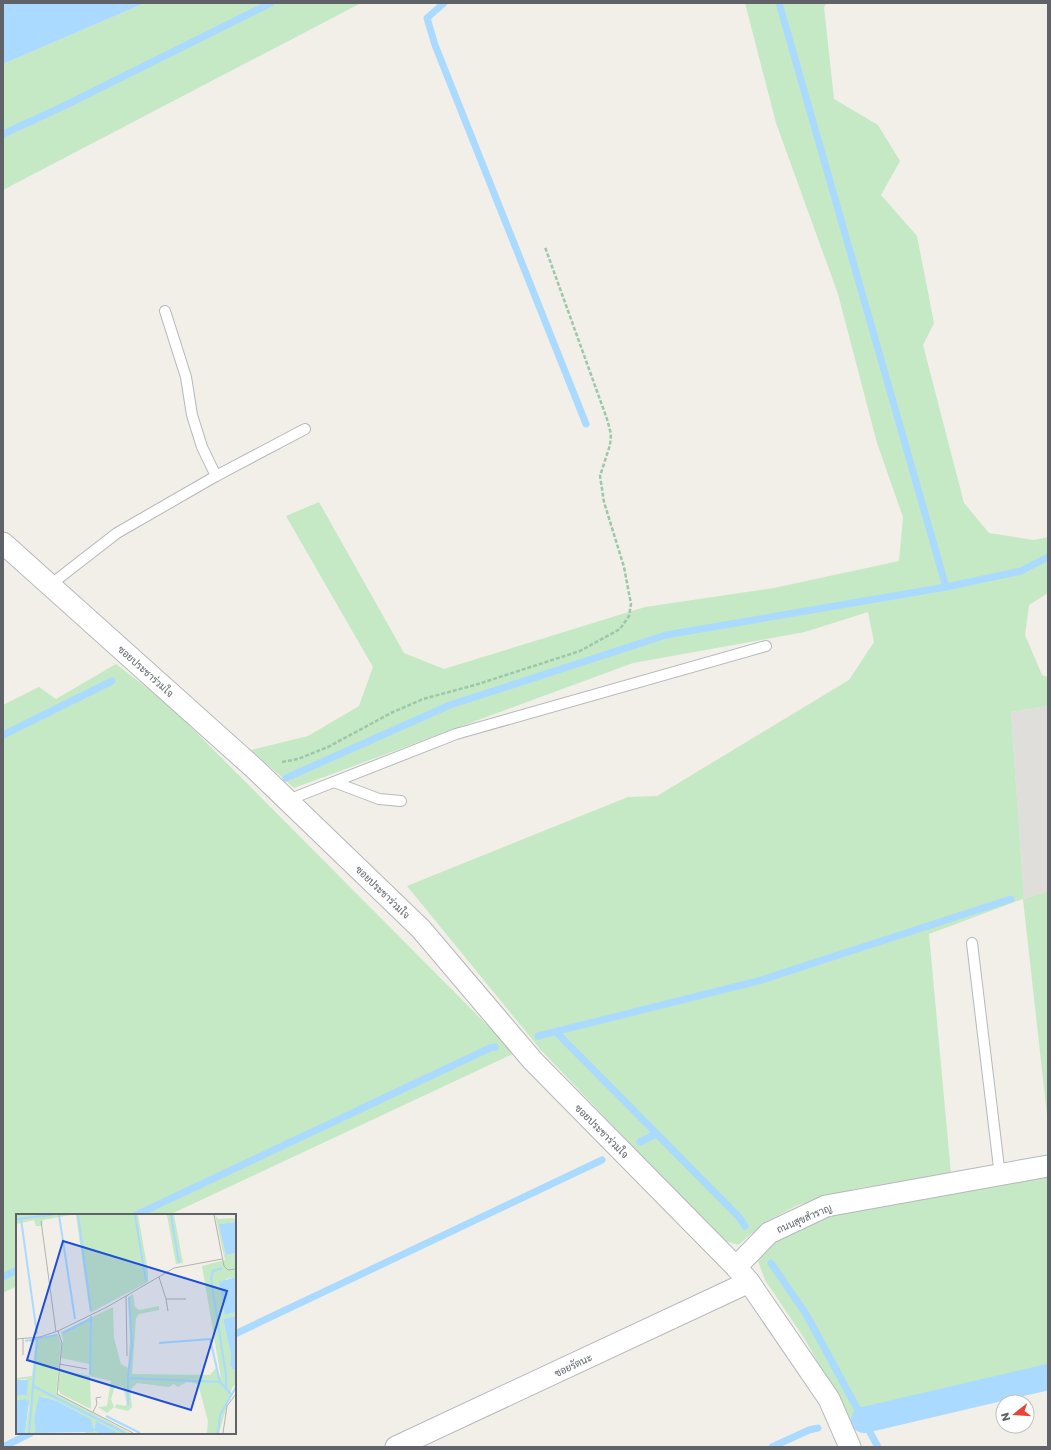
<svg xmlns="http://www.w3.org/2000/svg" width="1051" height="1450" font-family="Poppins,Sarabun,sans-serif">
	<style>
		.industrial { fill: #e0deda }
		.green { fill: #c5e8c5 }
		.water { fill: #aadaff }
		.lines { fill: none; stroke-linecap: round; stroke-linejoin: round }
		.stream { stroke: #aadaff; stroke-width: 7 }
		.canal { stroke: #aadaff; stroke-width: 26 }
		.service-casing { stroke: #b5b8bc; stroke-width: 12 }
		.minor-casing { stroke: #b5b8bc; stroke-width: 23 }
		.path { stroke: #9cc7a9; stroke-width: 2.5; stroke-dasharray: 4 2; stroke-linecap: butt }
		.service { stroke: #fff; stroke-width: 10 }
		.minor { stroke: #fff; stroke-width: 21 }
		.labels { text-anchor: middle; stroke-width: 4; stroke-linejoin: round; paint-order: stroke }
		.street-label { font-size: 10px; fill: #5f6368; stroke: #fff }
		.inset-river { fill: none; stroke: #aadaff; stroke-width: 2 }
		.inset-road { fill: none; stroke: #b3b3b1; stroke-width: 1 }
		.view { fill: #1d4ed8; fill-opacity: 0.15; stroke: #1d4ed8; stroke-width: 2 }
		.inset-edge { fill: none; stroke: #5f6368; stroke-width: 2 }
	</style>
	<rect width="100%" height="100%" fill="#f1efe8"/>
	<!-- industrial -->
	<path class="industrial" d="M1048,706v185l-24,8 -13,-187z"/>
	<!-- green -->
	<g class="green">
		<path d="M145,3h216l-358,187v-126z"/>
		<path d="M745,3h82l-3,4 10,92 44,26 22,36 -19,34 36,41 17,87 -11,22 41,158 25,30 45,7 14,-3v56l-19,12 -4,30 17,40 6,2v29l-37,6 13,187 24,-8v233l-25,-225 -94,35 22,240 -92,14 -61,17 -31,16 -29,24 -12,-4 -29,-27 -157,-165 -133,-163 221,-89 29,-1 192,-116 25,-38 -6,-30 -63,20 -172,31 -339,125 -43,-38 57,-14 51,-30 14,-39 -87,-151 33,-14 85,151 40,16 201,-62 129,-19 125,-27 4,-44 -26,-74 -39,-149 -62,-171z"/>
		<path d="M116,664l51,39 348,350 -346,162h-152v71l-14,7v-588l36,-18 17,12z"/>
		<path d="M1048,1176v211l-194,42 -48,-88 -41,-61 -7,-19 20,-22 53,-24z"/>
	</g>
	<!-- water -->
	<path class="water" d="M3,3h142l-142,61z"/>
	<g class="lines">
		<!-- stream -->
		<g class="stream">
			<path d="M444,3l-17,15 8,27 151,379"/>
			<path d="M779,3l167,584 75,-16 27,-14"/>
			<path d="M3,134l63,-29 205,-102"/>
			<path d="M3,735l109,-54"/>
			<path d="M286,778l164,-73 216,-70 280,-48"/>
			<path d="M556,1032l183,185 6,9"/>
			<path d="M538,1036l220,-55 253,-82"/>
			<path d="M640,1142l16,-8"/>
			<path d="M136,1215l354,-167 5,-1"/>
			<path d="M771,1263l35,51 72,133"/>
			<path d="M3,1277l14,-7"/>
			<path d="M235,1334l367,-174"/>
			<path d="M3,1447l28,-14"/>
			<path d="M772,1447l37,-17 9,-2"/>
		</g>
		<!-- canal -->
		<path class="canal" d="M864,1420l184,-43"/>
		<!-- service casing -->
		<g class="service-casing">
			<g id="service">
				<path d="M216,476l89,-47"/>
				<path d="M50,585l67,-52 99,-57 -14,-29 -10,-32 -6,-38 -21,-66"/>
				<path d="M334,782l45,17 22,2"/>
				<path d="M288,800l168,-66 310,-88"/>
				<path d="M972,943l28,233"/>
			</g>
		</g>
		<!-- minor casing -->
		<g class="minor-casing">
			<g id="minor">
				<path d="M3,543l252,226 166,160 112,132 203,206"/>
				<path d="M396,1447l353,-165"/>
				<path d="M850,1447l-21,-48 -80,-117 -13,-15 33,-34 57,-27 222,-40"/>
			</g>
		</g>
		<!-- path -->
		<path class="path" d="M282,762l16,-3 30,-12 63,-34 32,-14 52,-14 105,-34 40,-22 9,-13 2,-12 -7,-37 -20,-65 -4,-26 10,-31 1,-11 -4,-15 -62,-172"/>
		<!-- service -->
		<use href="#service" class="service"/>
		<!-- minor -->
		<use href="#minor" class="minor"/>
	</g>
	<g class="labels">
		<!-- street labels -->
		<g class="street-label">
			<text transform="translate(146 671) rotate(42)" y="4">ซอยประชาร่วมใจ</text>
			<text transform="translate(383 892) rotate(44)" y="4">ซอยประชาร่วมใจ</text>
			<text transform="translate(602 1131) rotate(45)" y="4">ซอยประชาร่วมใจ</text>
			<text transform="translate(804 1218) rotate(-23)" y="4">ถนนสุขสำราญ</text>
			<text transform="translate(573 1365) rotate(-25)" y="4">ซอยรัตนะ</text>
		</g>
	</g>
	<!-- overview -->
	<g transform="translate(16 1214)">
		<rect width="220" height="220" fill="#f1efe8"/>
		<path d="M0,1h54l-27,5 -1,6h-6l-2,-6 -18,4zM60,1h62l10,57v10l-58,31zM151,1h7l9,48 -7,1zM199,1l3,4 18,-1v4l-16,2 6,31 10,-2v24l-10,2 -1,36 11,-3v4l-13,3 8,35 -1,11 3,5 3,-1v15l-4,4 -13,45h-12l1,-12 -10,-37 -11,-2 -9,5 -4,-3 -5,3 -32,-4 -7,7 2,17 -4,4 -13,-3 1,-4 9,2 2,-2 -4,-17 -8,-1 -4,13 3,8 -7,6 -9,-6 9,-1 4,-25 -21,-5 1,33 -30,-15 -3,-5 2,-19 30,6 -1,-12 -28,-6 2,-18 -2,-8 52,-25 1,31 7,26 7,4 2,-28 -2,-43 5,-3 2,13 4,3 20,-4v4l-20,4 -3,4 -4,56 78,1 6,-7 5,10 -19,-112 23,-6zM42,120l3,9 -5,50 74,40h-12l-22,-11 -2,7 5,4h-14l6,-14 -34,-18 -17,-5 -6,22 1,15h-10l4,-26 -4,-8 -9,1v-4l11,-1v-16l-11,1v-2l16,-2 4,-37z" fill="#c5e8c5"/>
		<path d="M220,8v31l-10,2 -7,-31zM220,63v35l-11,3 -6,-33zM220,102v53l-3,1 -3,-5 1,-11 -8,-35zM0,166h12l-1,15 -11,1zM23,182l18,5 34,18 3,13 -59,1 -1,-15zM9,185l4,2 -4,32h-9v-33zM80,207l22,12h-19l-5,-3z" fill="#aadaff"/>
		<path class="inset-river" d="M43,1l16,104M62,1l13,96M119,1l11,66M155,1l8,48M0,5l36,-4M5,5l16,115M206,54l-9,3 -2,8 15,96v13M47,119l27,-14M9,127l32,-6M143,129l51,-4 10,43 11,12M74,161l1,-59M112,163l4,-32 -3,-48M17,172l92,47M112,191v-27l92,4M90,202l34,17M13,219l8,-93M202,219l2,-18 16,-28"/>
		<path class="inset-road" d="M198,1l10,51 4,4 8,-1M25,7l15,111M143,63l7,22h20M110,82l1,60M150,85l2,12M42,117l49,-24 67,-39 48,-9M0,125l24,-2 18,-6 4,12 -5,51 76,39M7,125v16M43,150l28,5M77,198l4,-8 -1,-6 5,-1M207,219l4,-27 9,-12"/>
		<path class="view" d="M47,27l164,50 -36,119 -164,-50z"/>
		<rect width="220" height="220" class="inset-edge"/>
	</g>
	<!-- border -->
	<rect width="1051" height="1450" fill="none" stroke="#5f6368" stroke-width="8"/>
	<!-- north arrow -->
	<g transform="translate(1015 1414) rotate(253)"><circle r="19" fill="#ffffff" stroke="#bfc1c3"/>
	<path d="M0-3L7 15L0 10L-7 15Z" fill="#ea4335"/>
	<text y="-6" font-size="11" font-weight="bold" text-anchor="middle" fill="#5f6368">N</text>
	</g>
</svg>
